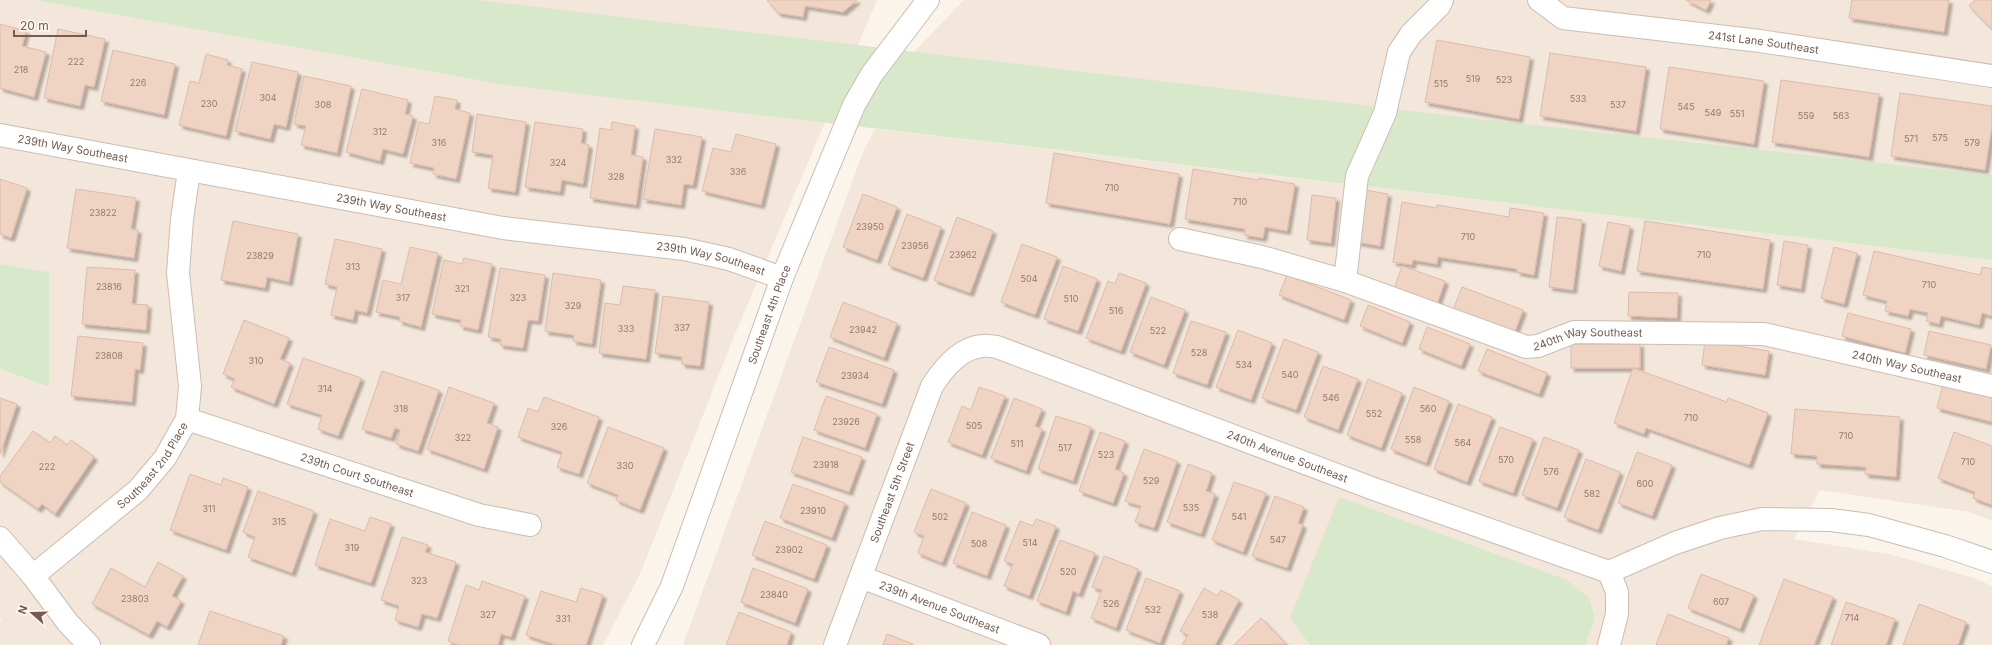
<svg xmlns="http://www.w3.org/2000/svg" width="1992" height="645" font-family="Inter,sans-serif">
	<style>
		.residential { fill: #f3e6da }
		.green { fill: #d7e9ca }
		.building { fill: #efd4c4; stroke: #e0baa6; filter: url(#shadow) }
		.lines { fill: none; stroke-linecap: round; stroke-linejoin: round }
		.street-casing { stroke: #cdbcb1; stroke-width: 24 }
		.street { stroke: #fff; stroke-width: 22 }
		.labels { text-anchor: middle; stroke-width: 3; stroke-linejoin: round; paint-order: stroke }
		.number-label { font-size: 9px; fill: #94796c }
		.street-label { font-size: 11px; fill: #755b4f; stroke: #fef8f1 }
	</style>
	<defs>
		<filter id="shadow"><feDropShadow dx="3.5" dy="3.5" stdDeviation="1" flood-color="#0004"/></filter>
	</defs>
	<rect width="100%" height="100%" fill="#fbf4eb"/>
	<!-- residential -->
	<g class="residential">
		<path d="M0,0h877l-142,334 -95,240 -37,71h-603v-23l2,-2 -2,-1v-250l48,18 1,-115 -49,-8z"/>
		<path d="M964,0h1028v175l-529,-58 -549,-65z"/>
		<path d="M875,129l1117,131v261l-23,-9 -149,-22 -26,49 95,15 85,24 18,8v59h-1309l180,-493z"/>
	</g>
	<!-- green -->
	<g class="green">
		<path d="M36,0h443l984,117 529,58v85l-1486,-175z"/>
		<path d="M0,264l49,8v115l-49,-18z"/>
		<path d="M1339,497l228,83 22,18 6,20 -10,27h-275l-20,-27z"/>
	</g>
	<!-- building -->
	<g class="building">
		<path d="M767,0h90l-14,12 -38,-6 -2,11 -25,-4z"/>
		<path d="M1686,0h25l-5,10z"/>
		<path d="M1852,0h97l-5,32 -95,-14z"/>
		<path d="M1975,0h17v29l-23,-23z"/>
		<path d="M0,24l26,7 -4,15 24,6 -12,45 -34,-9z"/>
		<path d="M58,29l47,10 -11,48 -9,-2 -5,21 -36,-8z"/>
		<path d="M1437,40l93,17 -11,62 -94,-17z"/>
		<path d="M113,50l62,14 -11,51 -63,-14z"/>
		<path d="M1550,53l96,14 -10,64 -96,-15z"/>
		<path d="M206,54l22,6 -1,5 15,4 -16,67 -47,-11 11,-44 9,2z"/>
		<path d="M252,62l46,10 -12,55 -12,-3 -4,15 -35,-8z"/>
		<path d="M1669,67l95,14 -10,63 -94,-15z"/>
		<path d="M304,76l47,10 -14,67 -36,-8 5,-19 -12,-2z"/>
		<path d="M1781,80l98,14 -10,63 -97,-15z"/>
		<path d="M362,89l46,11 -3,14 8,2 -10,38 -20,-5 -3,12 -34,-9z"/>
		<path d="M1900,93l92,13v19l-7,45 -94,-14z"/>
		<path d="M435,96l22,4 -2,9 15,4 -14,66 -23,-5 1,-6 -24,-5 9,-41 10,2z"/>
		<path d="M477,114l49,8 -11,70 -27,-4 5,-33 -21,-3z"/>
		<path d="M535,122l48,7 -2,14 8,2 -6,39 -21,-4 -2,12 -35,-5z"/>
		<path d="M612,122l23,4 -4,29 12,2 -7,48 -46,-7 10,-70 11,2z"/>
		<path d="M655,129l47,8 -9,48 -9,-1 -3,21 -38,-6z"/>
		<path d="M736,134l40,10 -15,61 -59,-14 11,-43 18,4z"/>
		<path d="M1054,153l125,21 -9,50 -124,-21z"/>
		<path d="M1193,169l65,11 1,-2 36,6 -8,47 -22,-4 -2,11 -19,-3 1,-6 -60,-10z"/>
		<path d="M0,179l27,9 -16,50 -11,-4z"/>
		<path d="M76,189l60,9 -5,31 7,1 -4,28 -67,-10z"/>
		<path d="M1365,190l23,4 -8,52 -23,-4z"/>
		<path d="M863,194l34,13 -20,53 -34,-13z"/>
		<path d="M1312,195l24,3 -5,45 -24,-3z"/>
		<path d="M1402,202l35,6v-3l72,12 1,-9 34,5 -10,62 -17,-3v-3l-79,-12 -1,7 -24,-4 -1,5 -19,-3z"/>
		<path d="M907,214l34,13 -18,51 -35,-13z"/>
		<path d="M957,217l36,14 -23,62 -36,-13z"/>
		<path d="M1557,217l25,3 -9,70 -24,-3z"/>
		<path d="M233,221l65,13 -9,48 -22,-5 -2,11 -44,-8z"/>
		<path d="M1645,221l125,19 -7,49 -126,-18z"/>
		<path d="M1608,222l22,4 -9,45 -22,-5z"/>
		<path d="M335,239l47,10 -15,64 -12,-3 -2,10 -22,-5 6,-28 -12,-3z"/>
		<path d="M1784,241l24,4 -7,44 -24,-4z"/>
		<path d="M1022,244l35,13 -22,58 -34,-13z"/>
		<path d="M410,247l28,6 -17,74 -22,-6 1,-4 -24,-5 7,-32 18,4z"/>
		<path d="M1834,247l23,6 -13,51 -23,-6z"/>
		<path d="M1874,251l106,24 2,-8 10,2v47l-10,-3 -3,12 -38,-9 -2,8 -13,-3 2,-8 -18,-4 -2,7 -23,-5 2,-10 -24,-6z"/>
		<path d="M464,258l28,6 -14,66 -18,-4 1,-6 -29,-6 12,-54 18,4z"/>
		<path d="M1063,266l34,13 -19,52 -34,-12z"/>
		<path d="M1402,266l43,15 -8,23 -43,-15z"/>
		<path d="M87,267l48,3 -3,34 16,1 -2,25 -64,-6z"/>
		<path d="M500,268l45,7 -7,46 -10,-1 -5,28 -23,-3 1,-6 -13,-2z"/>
		<path d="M553,273l48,7 -9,64 -19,-3 1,-6 -29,-4z"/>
		<path d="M1119,273l27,10 -25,68 -35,-13 22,-57 7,3z"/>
		<path d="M1287,275l64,25 -7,20 -65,-25z"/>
		<path d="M623,286l32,4 -9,69 -47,-6 6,-50 15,2z"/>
		<path d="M1462,287l61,23 -9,24 -61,-24z"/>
		<path d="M1629,292l49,1 -1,25 -49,-2z"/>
		<path d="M663,296l46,6 -9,64 -18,-2v-7l-27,-4z"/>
		<path d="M1151,297l34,13 -21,55 -34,-13z"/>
		<path d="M843,302l54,21 -13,35 -54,-21z"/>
		<path d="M1368,305l42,17 -8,21 -42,-17z"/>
		<path d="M1848,313l63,16 -6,24 -63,-17z"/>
		<path d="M244,320l45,18 -9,21 10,4 -16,41 -43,-17 4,-8 -12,-5z"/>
		<path d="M1191,321l35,11 -19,53 -34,-12z"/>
		<path d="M1427,327l43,17 -9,22 -42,-17z"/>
		<path d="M1238,330l34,13 -21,57 -35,-13z"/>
		<path d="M1929,331l62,14 -5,24 -62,-14z"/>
		<path d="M78,336l65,7 -3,27 -5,-1 -3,33 -61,-6z"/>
		<path d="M1284,339l34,13 -22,58 -34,-12z"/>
		<path d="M1705,341l64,10 -4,24 -63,-10z"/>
		<rect x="1571" y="344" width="69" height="24"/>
		<path d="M829,347l65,23 -12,34 -66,-22z"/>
		<path d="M1487,349l60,24 -8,21 -61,-23z"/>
		<path d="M303,358l58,20 -23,58 -20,-7 4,-14 -35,-11z"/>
		<path d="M1323,366l35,13 -20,51 -34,-13z"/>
		<path d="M1633,368l94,34 1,-4 40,15 -19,52 -103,-37 -2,6 -30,-11z"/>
		<path d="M382,371l57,19 -21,61 -22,-7 4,-14 -5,-2 -4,10 -29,-9z"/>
		<path d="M1368,379l34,14 -21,55 -34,-13z"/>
		<path d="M1943,384l49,13v25l-55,-14z"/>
		<path d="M449,387l45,16 -7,20 11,4 -14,42 -57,-20z"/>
		<path d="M979,387l26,9 -23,59 -34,-13 14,-36 9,4z"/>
		<path d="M1414,387l35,14 -23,62 -35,-14z"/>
		<path d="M826,396l51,18 -12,34 -51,-18z"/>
		<path d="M544,397l55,20 -20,57 -22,-7 5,-15 -44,-15 10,-29 10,4z"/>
		<path d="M0,398l17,6 -17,50z"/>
		<path d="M1014,398l28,11 -7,17 7,3 -16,42 -35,-13z"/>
		<path d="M1458,404l34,13 -25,65 -33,-13z"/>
		<path d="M1795,409l105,8 -4,60 -31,-3 1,-7 -49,-3v-8l-26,-2z"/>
		<path d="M1056,416l35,11 -18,54 -35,-12z"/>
		<path d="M608,427l56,21 -24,62 -24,-10 2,-5 -31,-12z"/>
		<path d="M1500,427l33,12 -20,54 -34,-12z"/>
		<path d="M33,431l17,12 5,-7 12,9 4,-5 23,17 -39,57 -13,-10 -4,5 -38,-27v-6z"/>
		<path d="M1100,432l25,9 -10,28 9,4 -11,30 -34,-12z"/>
		<path d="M1954,432l38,14v59l-19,-7 2,-6 -37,-14z"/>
		<path d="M803,437l59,20 -13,35 -58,-20z"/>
		<path d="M1544,437l35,13 -22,58 -35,-13z"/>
		<path d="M1144,449l33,12 -23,67 -19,-6 6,-16 -16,-5z"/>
		<path d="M1637,452l35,13 -20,51 -34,-13z"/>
		<path d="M1586,459l34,13 -22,58 -34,-13z"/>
		<path d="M1188,464l24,9 -6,18 9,3 -14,40 -34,-12z"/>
		<path d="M190,474l31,11 2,-7 25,9 -22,63 -56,-20z"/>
		<path d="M1234,482l32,11 -23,59 -31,-12z"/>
		<path d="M793,484l52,19 -13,35 -52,-20z"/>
		<path d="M931,489l35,14 -24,60 -24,-10 6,-17 -10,-4z"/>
		<path d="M258,491l56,20 -22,62 -44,-16 7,-20 -12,-5z"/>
		<path d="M1275,496l29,11 -6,16 5,2 -16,43 -35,-12z"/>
		<path d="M972,512l34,13 -19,51 -34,-13z"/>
		<path d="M370,517l21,7 -20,59 -56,-18 15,-46 35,12z"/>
		<path d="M1036,519l20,7 -27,70 -25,-10 9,-22 -9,-3 16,-40 13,5z"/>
		<path d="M765,521l62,24 -13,34 -62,-24z"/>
		<path d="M402,537l26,8 -3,7 31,10 -19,56 -15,-4 -4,13 -23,-7 4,-14 -18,-6z"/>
		<path d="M1060,540l35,13 -16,41 -6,-3 -7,21 -29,-11z"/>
		<path d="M1104,556l34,13 -22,59 -25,-10 11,-28 -10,-3z"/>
		<path d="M158,562l25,14 -11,20 9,5 -14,26 -10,-6 -8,14 -57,-31 19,-36 34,19z"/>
		<path d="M753,568l55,21 -13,34 -54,-21z"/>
		<path d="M1701,574l53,21 -14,34 -52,-21z"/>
		<path d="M1146,578l34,13 -20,52 -34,-13z"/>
		<path d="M1784,579l49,18 -19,48h-55z"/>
		<path d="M482,581l43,15 -14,41 -10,-3 -3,11h-39l-11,-4 18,-56 13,5z"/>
		<path d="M581,588l22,7 -17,50h-30l-30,-10 15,-44 35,11z"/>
		<path d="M1204,588l13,8 4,-6 18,10 -24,45h-33l6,-10 -8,-4z"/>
		<path d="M1846,602l49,17 -9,26h-55z"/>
		<path d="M1919,604l47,18 -8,23h-55z"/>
		<path d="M210,611l74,25 -3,9h-83z"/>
		<path d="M739,612l52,20 -4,13h-61z"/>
		<path d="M1668,614l61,24 -3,7h-70z"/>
		<path d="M1261,618l25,26 -52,1z"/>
		<path d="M887,634l26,10v1h-30z"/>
	</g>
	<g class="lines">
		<!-- street casing -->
		<g class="street-casing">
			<g id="street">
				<path id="s1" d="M1442,0l-3,6 -28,28 -12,18 -14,61 -28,63 -12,105 181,66 12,-1 36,-14 190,2 228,52"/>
				<path id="s2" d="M1539,0l24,18 197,23 232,35"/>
				<path id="s3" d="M0,135l503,93 181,21 45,10 53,19"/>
				<path d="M1180,239l82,18 83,24"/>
				<path id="s4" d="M187,419l292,96 51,10"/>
				<path d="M0,538l33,38 35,47 21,22"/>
				<path d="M1609,572l66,-29 45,-15 42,-9 69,1 38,5 76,21 47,16"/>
				<path d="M1609,572l8,20v22l-8,31"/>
				<path id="s5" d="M33,576l105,-86 27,-32 22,-39 3,-33 -12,-113 4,-54 7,-48"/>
				<path id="s6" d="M861,577l178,68"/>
				<path id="s7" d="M643,645l29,-59 110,-308 72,-173 18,-31 56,-74"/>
				<path id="s8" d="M835,645l97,-259c11,-17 28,-38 50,-40 5,-1 10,0 15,1l377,142 235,83"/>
			</g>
		</g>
		<!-- street -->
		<use href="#street" class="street"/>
	</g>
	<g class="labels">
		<!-- number labels -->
		<g class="number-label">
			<text x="76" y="65">222</text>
			<text x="21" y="73">218</text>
			<text x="1473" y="82">519</text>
			<text x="1504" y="83">523</text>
			<text x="138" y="86">226</text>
			<text x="1441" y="87">515</text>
			<text x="268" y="101">304</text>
			<text x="1578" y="102">533</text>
			<text x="209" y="107">230</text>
			<text x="323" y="108">308</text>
			<text x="1618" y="108">537</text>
			<text x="1686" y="110">545</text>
			<text x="1713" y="116">549</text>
			<text x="1737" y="117">551</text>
			<text x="1806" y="119">559</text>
			<text x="1841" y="119">563</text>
			<text x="380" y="135">312</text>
			<text x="1940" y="141">575</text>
			<text x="1911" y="142">571</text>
			<text x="439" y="146">316</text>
			<text x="1972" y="146">579</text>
			<text x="674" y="163">332</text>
			<text x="558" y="166">324</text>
			<text x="738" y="175">336</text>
			<text x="616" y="180">328</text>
			<text x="1112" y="191">710</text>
			<text x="1240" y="205">710</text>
			<text x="103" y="216">23822</text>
			<text x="870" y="230">23950</text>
			<text x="1468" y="240">710</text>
			<text x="915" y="249">23956</text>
			<text x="963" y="258">23962</text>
			<text x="1704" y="258">710</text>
			<text x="260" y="259">23829</text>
			<text x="353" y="270">313</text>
			<text x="1029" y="282">504</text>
			<text x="1929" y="288">710</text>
			<text x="109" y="290">23816</text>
			<text x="462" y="292">321</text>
			<text x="403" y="301">317</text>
			<text x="518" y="301">323</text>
			<text x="1071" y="302">510</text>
			<text x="573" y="309">329</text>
			<text x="1116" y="314">516</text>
			<text x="682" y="331">337</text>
			<text x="626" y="332">333</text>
			<text x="863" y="333">23942</text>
			<text x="1158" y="334">522</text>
			<text x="1199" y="356">528</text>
			<text x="109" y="359">23808</text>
			<text x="256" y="364">310</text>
			<text x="1244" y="368">534</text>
			<text x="1290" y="378">540</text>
			<text x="855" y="379">23934</text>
			<text x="325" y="392">314</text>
			<text x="1331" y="401">546</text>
			<text x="401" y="412">318</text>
			<text x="1428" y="412">560</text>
			<text x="1374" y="417">552</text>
			<text x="1691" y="421">710</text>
			<text x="846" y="425">23926</text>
			<text x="974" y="429">505</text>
			<text x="559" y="430">326</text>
			<text x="1846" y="439">710</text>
			<text x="463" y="441">322</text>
			<text x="1413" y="443">558</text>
			<text x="1463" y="446">564</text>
			<text x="1017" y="447">511</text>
			<text x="1065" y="451">517</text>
			<text x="1106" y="458">523</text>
			<text x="1506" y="463">570</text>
			<text x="1968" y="465">710</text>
			<text x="826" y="468">23918</text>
			<text x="625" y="469">330</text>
			<text x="47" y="470">222</text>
			<text x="1551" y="475">576</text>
			<text x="1151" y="484">529</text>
			<text x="1645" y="487">600</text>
			<text x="1592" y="497">582</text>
			<text x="1191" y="511">535</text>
			<text x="209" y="512">311</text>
			<text x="813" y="514">23910</text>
			<text x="940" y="520">502</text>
			<text x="1239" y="520">541</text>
			<text x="279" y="525">315</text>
			<text x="1278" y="543">547</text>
			<text x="1030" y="546">514</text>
			<text x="979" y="547">508</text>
			<text x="352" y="551">319</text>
			<text x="789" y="553">23902</text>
			<text x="1068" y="575">520</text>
			<text x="419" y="584">323</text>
			<text x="774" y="598">23840</text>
			<text x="135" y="602">23803</text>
			<text x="1721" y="605">607</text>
			<text x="1111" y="607">526</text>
			<text x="1153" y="613">532</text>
			<text x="488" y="618">327</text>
			<text x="1210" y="618">538</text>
			<text x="1852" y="621">714</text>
			<text x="563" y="622">331</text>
		</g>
		<!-- street labels -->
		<g class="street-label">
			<text dy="4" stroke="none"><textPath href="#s2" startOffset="232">241st Lane Southeast</textPath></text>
			<text dy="4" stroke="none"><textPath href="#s3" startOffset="74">239th Way Southeast</textPath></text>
			<text dy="4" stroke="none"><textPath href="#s3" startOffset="398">239th Way Southeast</textPath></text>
			<text dy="4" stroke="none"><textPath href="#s3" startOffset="722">239th Way Southeast</textPath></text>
			<text dy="4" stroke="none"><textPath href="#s7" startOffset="354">Southeast 4th Place</textPath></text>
			<text dy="4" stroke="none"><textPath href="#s1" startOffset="561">240th Way Southeast</textPath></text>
			<text dy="4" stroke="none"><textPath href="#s1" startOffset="885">240th Way Southeast</textPath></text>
			<text dy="4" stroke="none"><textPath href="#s8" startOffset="668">240th Avenue Southeast</textPath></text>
			<text dy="4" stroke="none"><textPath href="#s5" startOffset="164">Southeast 2nd Place</textPath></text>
			<text dy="4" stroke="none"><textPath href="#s4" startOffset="179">239th Court Southeast</textPath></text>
			<text dy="4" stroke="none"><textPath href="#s8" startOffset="163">Southeast 5th Street</textPath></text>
			<text dy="4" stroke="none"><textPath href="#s6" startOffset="84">239th Avenue Southeast</textPath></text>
		</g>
	</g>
	<!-- north arrow -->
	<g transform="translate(32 613) rotate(290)" stroke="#fef8f1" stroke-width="3" paint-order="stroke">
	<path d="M0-3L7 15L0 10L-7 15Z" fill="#755b4f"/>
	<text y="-6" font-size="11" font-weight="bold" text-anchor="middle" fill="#755b4f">N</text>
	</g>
	<!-- scale -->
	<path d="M14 30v6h72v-6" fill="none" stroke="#755b4f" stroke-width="2"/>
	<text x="20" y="30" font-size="12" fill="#755b4f" stroke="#fef8f1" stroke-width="3" paint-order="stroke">20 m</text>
</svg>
